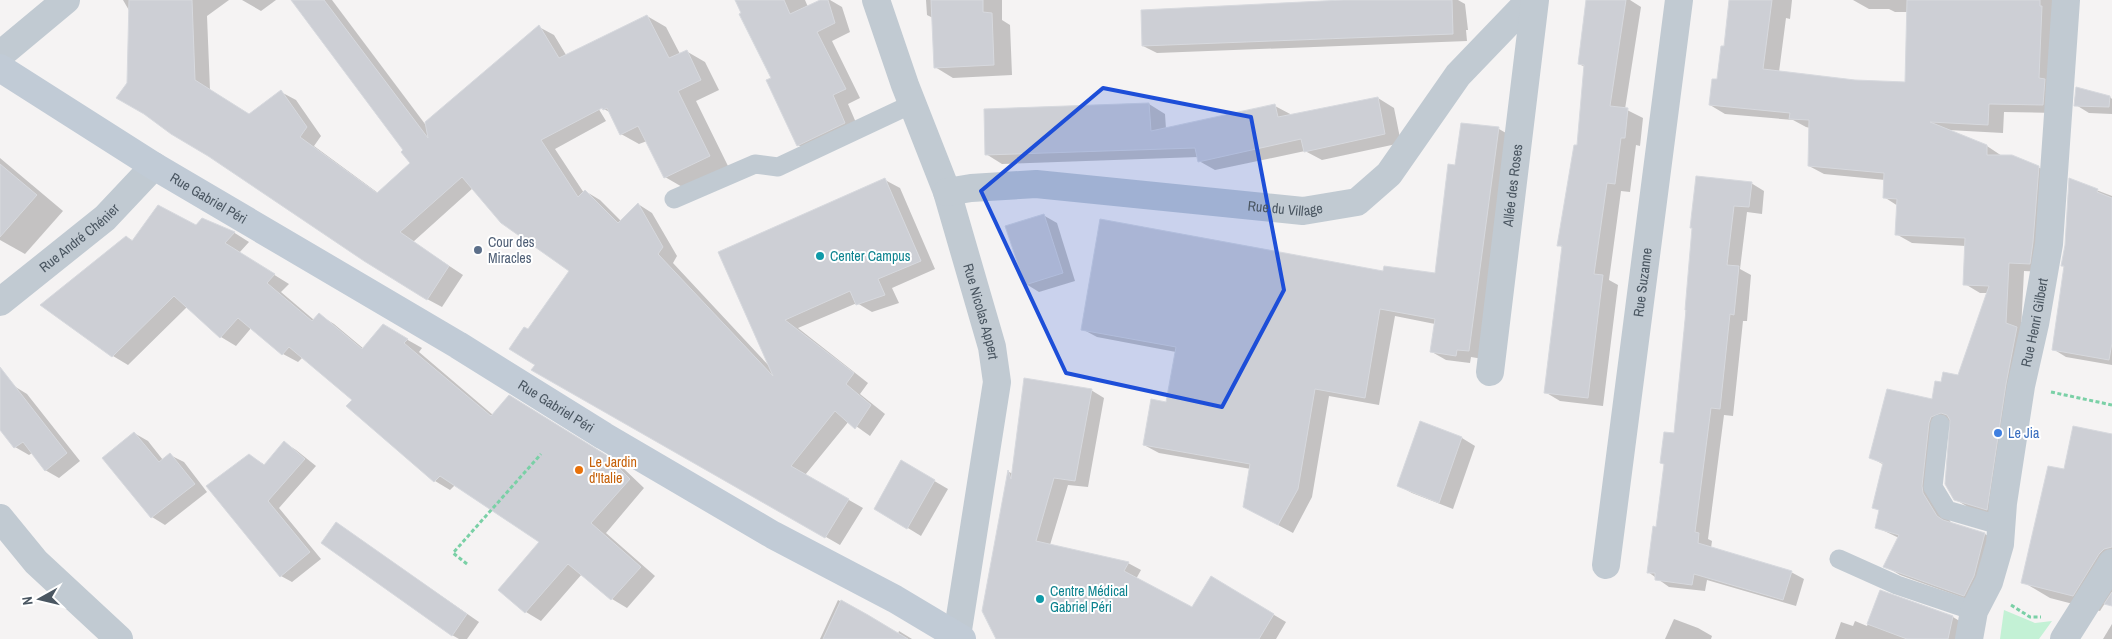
<svg xmlns="http://www.w3.org/2000/svg" width="2112" height="639" font-family="'Archivo Narrow',sans-serif">
	<style>
		.green { fill: #c3f1d5 }
		.shadow { fill: #0003 }
		.building { fill: #cdcfd5; stroke: #d7d9de }
		.lines { fill: none; stroke-linecap: round; stroke-linejoin: round }
		.path { stroke: #7ad0a6; stroke-width: 3; stroke-dasharray: 4 2.5; stroke-linecap: butt }
		.lane { stroke: #c1cad2; stroke-width: 19 }
		.street { stroke: #c1cad2; stroke-width: 28 }
		.secondary { stroke: #c1cbd6; stroke-width: 28 }
		.marked { fill: #1d4ed8; fill-opacity: 0.2; stroke: #1d4ed8; stroke-width: 4; stroke-linejoin: round }
		.service-dot { fill: #5c6f8a; stroke: #fff; stroke-width: 2 }
		.culture-dot { fill: #0f9aa8; stroke: #fff; stroke-width: 2 }
		.shop-dot { fill: #3f7fe0; stroke: #fff; stroke-width: 2 }
		.food-dot { fill: #e8710a; stroke: #fff; stroke-width: 2 }
		.labels { text-anchor: middle; stroke-width: 4; stroke-linejoin: round; paint-order: stroke }
		.street-label { font-size: 14px; fill: #4a5661; stroke: #fff }
		.service-label { font-size: 14px; fill: #4e5e75; stroke: #fff; text-anchor: start }
		.culture-label { font-size: 14px; fill: #0d838f; stroke: #fff; text-anchor: start }
		.shop-label { font-size: 14px; fill: #366cbe; stroke: #fff; text-anchor: start }
		.food-label { font-size: 14px; fill: #c56008; stroke: #fff; text-anchor: start }
	</style>
	<rect width="100%" height="100%" fill="#f5f3f3"/>
	<!-- green -->
	<path class="green" d="M2004,610l31,13 17,-2 -13,18h-39z"/>
	<!-- shadow -->
	<g class="shadow">
		<path d="M123,0h106l-22,16 3,74 39,25 32,-23 15,8 25,36 -7,10 64,47 34,-30 -7,-12 -113,-151h40l93,124 114,-97 15,8 52,86 -51,28 29,44 1,-2 15,9 21,21 17,-17 14,9 25,43 -4,7 97,104 -50,-115 165,-72 15,8 35,81 -43,19 7,15 -27,9 -15,-9 -59,25 70,55 -8,11 25,20 -15,22 -21,-15 -44,54 58,33 -23,37 -307,-176 4,-4 -8,-34 42,-60 -98,-83 -60,54 50,33 -21,32 -15,-8 -299,-216 2,-71z"/>
		<path d="M242,0h34l-15,11z"/>
		<path d="M736,0h69l3,7 15,-7h7l12,7 8,25 -18,9 28,57 -12,6 12,28 -46,22 -16,-9 -25,-67z"/>
		<path d="M926,0h76v20l8,5 2,50 -59,3 -18,-11 -2,-49 -6,-3z"/>
		<path d="M1372,0h86l7,4 3,26h-2l1,11 -310,12 -14,-7z"/>
		<path d="M1588,0h42l11,7 -16,102 18,9 -3,28 -4,-1 -6,47 -9,-1 -12,89 9,5 -15,121 -43,-5 -15,-9 18,-144 -4,-3 19,-98 7,-80 -6,-3z"/>
		<path d="M1730,0h62l-2,19 -4,-1 -7,54 76,9 51,2 2,-71h-13l-6,-3h-20l-16,-9h204l1,113 -54,-1 -1,21 -55,-3 39,16 15,10 36,11 16,9 -9,96 -21,-1 -3,59 -19,188 -31,-9 -16,-10 -4,-76 -4,2 -9,78 14,21 33,10 15,9 -20,61 -80,-29 -15,-9 14,-28 -23,-11 4,-16 -6,-4 10,-42 -14,-8 63,-57 9,-16 17,-8 28,-83h-7l-15,-9 1,-38 -54,-3 -16,-9 2,-28 -14,-9 1,-17 -61,-6 -15,-8 1,-38 -4,-1 -13,-7 -68,-6 -15,-9 8,-24 7,-33z"/>
		<path d="M647,16l19,11 14,27 6,-3 19,11 14,28 -23,11 32,65 -44,22 -19,-11 -18,-36 -8,3 -18,-10 -10,-21 -7,-4z"/>
		<path d="M2110,97l2,2v15l-23,-1 -13,-8z"/>
		<path d="M1378,98l16,10 7,35 -79,17 -17,-9 -90,19 -16,-9 -1,-4 -196,7 -16,-10v-43l163,-7 16,10 1,15 109,-23 17,9z"/>
		<path d="M1462,124l37,5 14,8 -30,222 -12,-2 -1,6 -24,-3 -14,-8 3,-28 -40,-8 -16,89 -50,-9 -17,101 -19,36 -34,-18 -8,-46 -92,-16 -15,-8 23,-42 9,-51 -79,-15 -15,-8 302,-57 52,3z"/>
		<path d="M0,158l63,53 -38,43 -25,-14z"/>
		<path d="M2070,180l42,16v169l-46,-8 -13,-8 12,-82 -3,-1 4,-21z"/>
		<path d="M1751,183l13,8 -2,23 -15,-2 -7,57 11,6 -4,46h-4l-10,95 -9,-1 -16,124 4,2 -1,7 80,24 13,7 -8,27 -89,-26 -2,11 -36,-4 -21,-15 9,-44 8,-63 -3,-2 13,-28 18,-207z"/>
		<path d="M1043,215l14,8 18,58 -36,11 -13,-8z"/>
		<path d="M196,227l34,3 19,12 -10,11 50,31 -8,8 33,28 5,-5 15,9 30,25 19,-23 39,22 -3,4 74,63 31,-9 97,60 23,22 -38,45 49,43 -28,32 -15,-9 -30,-25 -41,47 -15,-9 -27,-23 42,-48 -86,-56 -5,5 -15,-9 -81,-81 -51,-43 -5,5 -15,-8 -31,-27 -16,19 -15,-9 -34,-30 -59,58 -15,-9 -71,-51 84,-68 8,4z"/>
		<path d="M14,386l13,8 53,67 -21,17 -14,-8 -13,-17 -3,2 -14,-8 -15,-19v-31z"/>
		<path d="M1091,390l13,8 -16,89 -20,-2 -18,60 78,18 13,7 -5,9 57,30 19,-31 74,44 -10,17h-277l-15,-29 25,-138 4,2z"/>
		<path d="M1421,423l41,15 13,8 -22,63 -41,-16 -13,-7z"/>
		<path d="M134,433l14,8 15,19 7,-5 14,7 23,30 -42,33 -13,-8z"/>
		<path d="M2112,436v156l-12,19 -50,-13 -27,-16 42,-111z"/>
		<path d="M285,443l11,7 20,16 -37,42 42,51 -29,23 -11,-6 -32,-121 16,10z"/>
		<path d="M902,462l46,27 -27,47 -46,-28z"/>
		<path d="M337,524l142,98 -12,17h-8l-7,-4z"/>
		<path d="M1880,591l73,26 13,8 -4,14h-127l6,-17 12,4 2,-5 12,5z"/>
		<path d="M838,600l60,34 1,-3 13,8h-92z"/>
		<path d="M1674,619l24,9 14,8 -1,3h-46z"/>
		<path d="M2112,624v15h-9z"/>
	</g>
	<!-- building -->
	<g class="building">
		<path d="M129,0h63l3,80 54,34 32,-24 26,37 -7,10 77,56 33,-30 -9,-11 2,-2 -112,-150h33l104,138 -3,-16 114,-97 20,33 88,-43 22,43 18,-8 14,30 -23,11 32,65 -46,22 -26,-52 -18,9 -13,-27 -4,2 -1,-2 -61,32 37,57 7,-7 33,33 20,-20 25,44 -5,7 115,122 -55,-124 167,-74 36,83 -43,18 7,16 -29,10 -6,-14 -65,29 69,53 -8,11 25,21 -16,24 -20,-18 -44,55 58,33 -24,39 -294,-168 4,-5 -26,-16 15,-22 4,2 41,-58 -68,-48 -39,-46 -62,55 49,34 -22,34 -63,-39 -156,-105 -37,-22 -27,-20 -28,-16 11,-15z"/>
		<path d="M735,0h49l6,14 30,-14h8l7,23 -18,9 29,57 -13,6 12,28 -48,23 -31,-66 5,-2 -32,-64 2,-1z"/>
		<path d="M931,0h52v12l9,1 2,52 -60,3z"/>
		<path d="M1343,0h109l1,34 -311,12 -1,-36z"/>
		<path d="M1586,0h40l-16,106 18,2 -3,30h-4l-6,46 -8,-1 -13,91 9,1 -15,123 -44,-5 18,-147h-5l17,-101h3l7,-80 -6,-1z"/>
		<path d="M1729,0h43l-9,69 92,11 50,2 2,-82h133v6h2l-3,72 6,1 -2,26 -54,-1 -1,21 -58,-3 57,23v10h25l27,11 -6,76 -3,22 -21,-1 -3,60 11,4 -11,57 -19,126 -33,-10 -9,-16 5,-64 -3,-5 -6,-2 -10,4 -2,6 -7,63 1,7 14,23 6,4 42,13 -11,43 -10,20 -81,-29 16,-32 -24,-7 4,-18 -7,-2 11,-45 -14,-5 18,-69 45,10 3,-18 6,1 2,-10 15,3 31,-89 -26,-1 2,-47 -70,-3 2,-36 -14,-1 1,-25 -76,-7 1,-46 -20,-1 1,-6 -81,-8 3,-26h5l4,-33h3z"/>
		<path d="M2076,87l34,9 -1,11 -35,-1z"/>
		<path d="M1378,97l7,37 -81,18 -3,-13 -103,23 -3,-14 -210,7 -1,-46 165,-6 2,28 124,-27 3,13z"/>
		<path d="M1461,123l38,4 -30,224 -12,-1 -1,6 -26,-4 5,-33 -55,-10 -15,89 -50,-9 -17,100 -20,36 -35,-18 7,-43 -107,-19 8,-46 15,3 10,-55 -95,-17 19,-111 283,52 1,-5 51,7 13,-109 7,1z"/>
		<path d="M0,164l37,31 -37,42z"/>
		<path d="M1696,176l56,6 -3,25 -15,-1 -7,59 12,1 -5,49 -4,-1 -10,95 -9,-1 -16,124 4,1 -1,10 94,28 -9,29 -89,-26 -2,11 -37,-5v-7h-8l6,-47 3,1 8,-63 -4,-1 4,-31 10,1 12,-123h-1l7,-82h-2z"/>
		<path d="M2069,178l29,11 -1,3 15,6v145l-3,17 -57,-10 12,-84h-3l4,-21z"/>
		<path d="M158,205l38,20 6,-7 33,14 -10,11 50,31 -8,9 45,38 7,-8 43,36 21,-25 25,15 -4,4 87,73 18,-21 97,60 24,24 -39,44 50,44 -30,33 -43,-36 -43,49 -27,-23 41,-48 -99,-66 -6,6 -88,-76 6,-6 -63,-53 -7,8 -44,-37 -18,20 -46,-42 -62,61 -72,-52 86,-69 6,5z"/>
		<path d="M1044,214l19,59 -38,12 -20,-59z"/>
		<path d="M0,367l67,86 -22,18 -22,-29 -9,6 -14,-18z"/>
		<path d="M1024,378l68,11 -17,92 -21,-3 -18,63 93,21 -5,9 68,36 19,-31 63,38 -15,25h-263l-14,-28 26,-141 3,9z"/>
		<path d="M1420,421l42,16 -23,66 -42,-17z"/>
		<path d="M2073,426l39,8v113l-8,2 -5,5 -26,42 -52,-13 27,-117 16,3z"/>
		<path d="M134,432l25,30 11,-9 25,31 -44,34 -49,-60z"/>
		<path d="M284,441l21,18 -37,42 42,51 -30,25 -74,-91 43,-32 15,11z"/>
		<path d="M901,460l34,20 -28,49 -33,-20z"/>
		<path d="M336,522l131,92 -15,22 -131,-93z"/>
		<path d="M1880,590l73,26 -5,23h-41l-40,-15z"/>
		<path d="M2112,592v14l-8,-2z"/>
		<path d="M841,600l27,15 40,24h-85z"/>
	</g>
	<g class="lines">
		<!-- path -->
		<g class="path">
			<path d="M2051,392l61,13"/>
			<path d="M467,564l-14,-11 88,-99"/>
			<path d="M2011,605l19,12h11"/>
		</g>
		<!-- lane -->
		<g class="lane">
			<path d="M674,199l81,-35 23,3 134,-63"/>
			<path d="M1940,424l-7,63 14,23 55,16"/>
			<path d="M1839,559l58,26 77,26"/>
		</g>
		<!-- street -->
		<g class="street">
			<path id="s1" d="M876,0l29,85 42,107 45,155 5,35 -40,254"/>
			<path d="M0,55l66,-55"/>
			<path id="s2" d="M947,192l24,-4 65,-4 267,27 54,-9 32,-28 69,-99 72,-75"/>
			<path id="s3" d="M0,302l105,-84 49,-52"/>
			<path id="s4" d="M1490,372l45,-372"/>
			<path d="M0,518l36,44 83,77"/>
			<path id="s5" d="M1606,565l73,-565"/>
			<path id="s6" d="M1969,639l5,-28 15,-29 11,-38 3,-41 18,-117 14,-62 14,-80 17,-244"/>
			<path d="M2064,639l48,-76"/>
		</g>
		<!-- secondary -->
		<path class="secondary" id="s7" d="M0,68l154,98 304,179 146,91 169,99 122,64 67,40"/>
	</g>
	<!-- marked area -->
	<path class="marked" d="M1103,88l148,29 33,173 -62,117 -156,-34 -85,-182z"/>
	<!-- markers -->
	<circle class="service-dot" cx="478" cy="250" r="5"/>
	<g class="culture-dot">
		<circle cx="820" cy="256" r="5"/>
		<circle cx="1040" cy="599" r="5"/>
	</g>
	<circle class="shop-dot" cx="1998" cy="433" r="5"/>
	<circle class="food-dot" cx="579" cy="470" r="5"/>
	<g class="labels">
		<!-- street labels -->
		<g class="street-label">
			<text dy="5" stroke="none"><textPath href="#s4" startOffset="188">Allée des Roses</textPath></text>
			<text dy="5" stroke="none"><textPath href="#s7" startOffset="246">Rue Gabriel Péri</textPath></text>
			<text dy="5" stroke="none"><textPath href="#s2" startOffset="340">Rue du Village</textPath></text>
			<text dy="5" stroke="none"><textPath href="#s3" startOffset="102">Rue André Chénier</textPath></text>
			<text dy="5" stroke="none"><textPath href="#s5" startOffset="285">Rue Suzanne</textPath></text>
			<text dy="5" stroke="none"><textPath href="#s1" startOffset="329">Rue Nicolas Appert</textPath></text>
			<text dy="5" stroke="none"><textPath href="#s6" startOffset="325">Rue Henri Gilbert</textPath></text>
			<text dy="5" stroke="none"><textPath href="#s7" startOffset="651">Rue Gabriel Péri</textPath></text>
		</g>
		<!-- service labels -->
		<g class="service-label">
			<text x="488" y="247">Cour des<tspan x="488" dy="16">Miracles</tspan></text>
		</g>
		<!-- culture labels -->
		<g class="culture-label">
			<text x="830" y="261">Center Campus</text>
			<text x="1050" y="596">Centre Médical<tspan x="1050" dy="16">Gabriel Péri</tspan></text>
		</g>
		<!-- shop labels -->
		<g class="shop-label">
			<text x="2008" y="438">Le Jia</text>
		</g>
		<!-- food labels -->
		<g class="food-label">
			<text x="589" y="467">Le Jardin<tspan x="589" dy="16">d'Italie</tspan></text>
		</g>
	</g>
	<!-- north arrow -->
	<g transform="translate(40 599) rotate(262)" stroke="#ffffff" stroke-width="4" paint-order="stroke">
	<path d="M0-4L9 19L0 12L-9 19Z" fill="#4a5661"/>
	<text y="-8" font-size="14" font-weight="bold" text-anchor="middle" fill="#4a5661">N</text>
	</g>
</svg>
